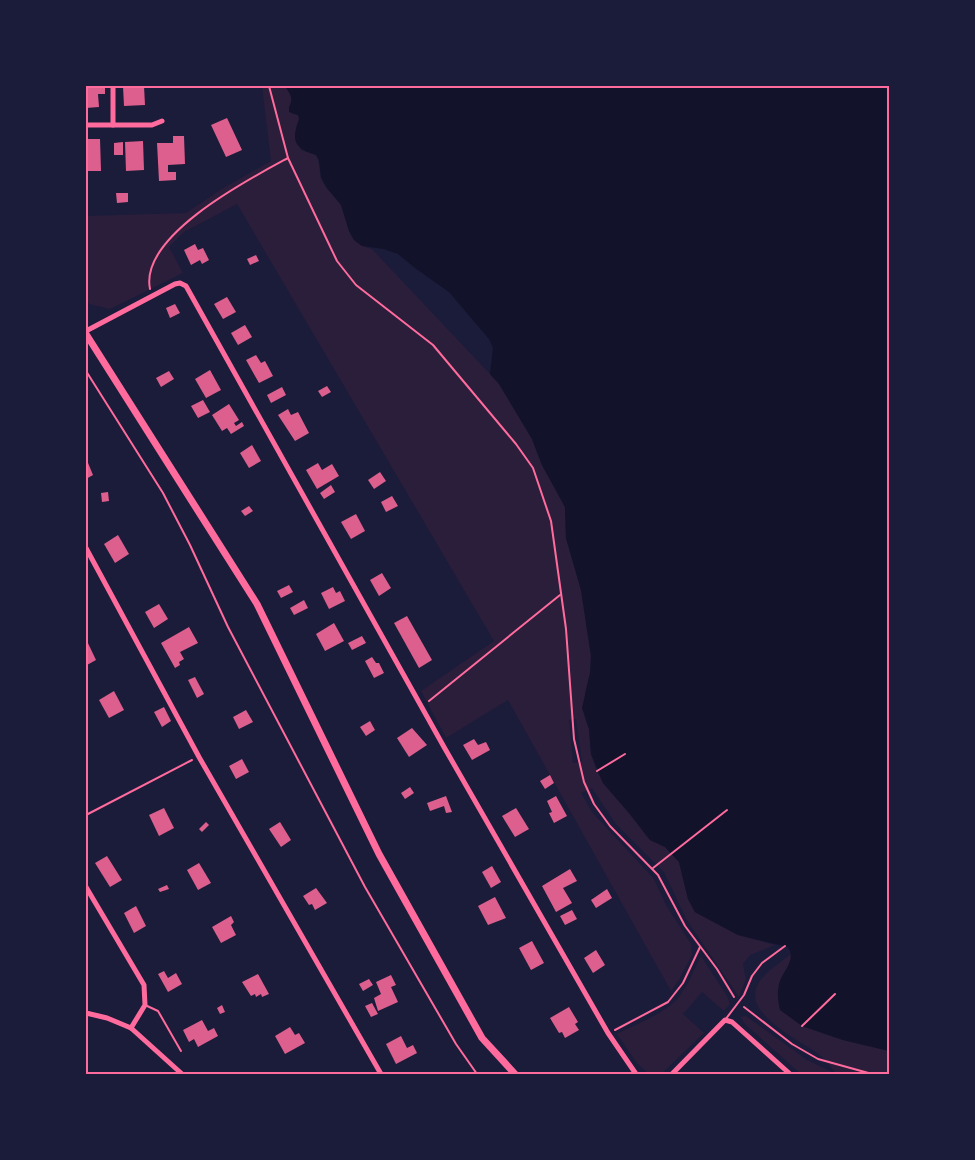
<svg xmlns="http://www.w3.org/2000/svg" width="975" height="1160" font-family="Lato,sans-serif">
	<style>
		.green { fill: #2a1e3b; fill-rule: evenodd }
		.water { fill: #12122b }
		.building { fill: #dd5f8e }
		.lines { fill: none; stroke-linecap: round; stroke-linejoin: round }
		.path { stroke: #ff6b9d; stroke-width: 2 }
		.service { stroke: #ff6b9d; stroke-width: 2 }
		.minor { stroke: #ff6b9d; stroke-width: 5 }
		.tertiary { stroke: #ff6b9d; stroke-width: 7 }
		.neatline { fill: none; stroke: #ff6b9d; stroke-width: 2 }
	</style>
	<rect width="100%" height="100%" fill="#1b1b3a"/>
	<!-- green -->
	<g class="green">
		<path d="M262,86h23l7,11v17l6,1 2,4 -5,15 6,16 15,5c4,7 3,15 5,23 4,11 15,17 20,27 9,21 4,37 31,44l118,125 9,10 33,55 10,26 23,42 1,31 15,52 10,66 -1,17 -5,20v25l4,11 2,25 6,17 6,12 26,30 21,27 15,7 14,15 9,37 7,13 43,23 37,10 -25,10 -7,9 3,15 -7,18 -53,-78 -22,-47 -48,-48 -24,-36 -11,5 11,19 62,67 12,26 25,39 1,11 -13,25 -8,11 -163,-291 -62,38 -25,-47 73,-50 -257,-437 -53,28 -15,15 14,26 -73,36 -21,-5 -3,-9v-79l100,-3 39,-26 46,-26zM576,719l6,43 -9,1 -4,-43z"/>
		<path d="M792,953v6l-4,8 14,59 41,14 46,11v23h-88l-55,-49 -6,-8 6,-1 61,44 29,14c-5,-7 -12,-16 -19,-21 -20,-15 -84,-43 -54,-76 8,-9 20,-16 29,-24z"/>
		<path d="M701,956l26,40 3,8 -6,7 -22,-19 -19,22 21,19 -43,41h-12l-12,-11 -20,-29c17,-9 49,-21 61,-36 10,-12 16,-28 23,-42z"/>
	</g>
	<!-- water -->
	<path class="water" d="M285,86h604v965l-46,-11 -41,-14 -22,-16c-2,-9 -3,-17 -1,-26 3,-13 18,-23 9,-37l-50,-12 -43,-23 -7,-13 -9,-37 -14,-15 -15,-7 -21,-27 -26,-30 -12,-29 -2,-25 -7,-21 8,-35 1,-17 -10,-66 -15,-52 -1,-31 -23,-42 -10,-26 -33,-55 -9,-10 3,-26 -4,-9 -40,-47 -34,-24 -17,-14 -14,-5 -22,-3 -8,-6 -5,-9 -8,-26 -15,-18 -5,-10 -2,-17 -3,-5c-22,-7 -25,-14 -17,-36l-1,-4 -9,-3v-5c5,-9 1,-13 -4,-21z"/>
	<!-- building -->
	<g class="building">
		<path d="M86,86h19v8h-7l1,13 -13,1z"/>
		<path d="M123,86h21l1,19 -21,1z"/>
		<path d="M227,118l15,32 -16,7 -15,-32z"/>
		<path d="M173,136h11l1,28 -17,1v7h8v8l-17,1 -2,-38h16z"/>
		<path d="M86,139h14l1,32h-15z"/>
		<path d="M143,141l1,29 -18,1 -1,-29z"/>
		<path d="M123,142v13h-9v-12z"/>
		<path d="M116,193h12v9l-11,1z"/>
		<path d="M195,244l3,6 5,-2 6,12 -7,4 -2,-4 -9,5 -7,-15z"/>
		<path d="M256,255l3,6 -9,4 -3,-6z"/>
		<path d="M227,297l9,15 -13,7 -9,-15z"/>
		<path d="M175,304l5,9 -10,5 -4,-10z"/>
		<path d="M245,325l7,12 -14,8 -7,-12z"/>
		<path d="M256,355l5,8 4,-2 8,15 -14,7 -13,-23z"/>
		<path d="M210,370l11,20 -15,8 -11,-19z"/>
		<path d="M169,371l5,8 -13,8 -5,-9z"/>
		<path d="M327,386l4,6 -9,5 -4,-6z"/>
		<path d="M282,387l4,8 -15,8 -4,-8z"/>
		<path d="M203,400l7,12 -12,6 -7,-12z"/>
		<path d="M229,404l10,16 -5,3 2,3 6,-4 2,4 -13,8 -4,-6 -5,3 -10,-16z"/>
		<path d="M288,409l3,6 7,-3 11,21 -14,8 -17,-26z"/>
		<path d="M252,445l9,16 -12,7 -9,-15z"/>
		<path d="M86,458l7,17 -7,4z"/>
		<path d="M318,463l4,7 10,-6 7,12 -22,13 -11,-19z"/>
		<path d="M380,472l6,9 -12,8 -6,-9z"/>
		<path d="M331,485l4,7 -11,7 -4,-6z"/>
		<path d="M108,492l1,9 -7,1 -1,-9z"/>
		<path d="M392,496l6,10 -12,6 -5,-10z"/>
		<path d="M249,506l4,5 -8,5 -4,-5z"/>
		<path d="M356,514l9,17 -14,8 -10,-17z"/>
		<path d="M118,535l11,19 -14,9 -11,-19z"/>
		<path d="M382,573l9,15 -12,8 -9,-16z"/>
		<path d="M289,585l4,7 -12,6 -4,-7z"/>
		<path d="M333,587l3,6 4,-2 5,10 -16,8 -8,-16z"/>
		<path d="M304,600l4,8 -14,7 -4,-7z"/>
		<path d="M159,604l9,15 -14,9 -9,-16z"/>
		<path d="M407,616l25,44 -13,8 -25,-45z"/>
		<path d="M334,623l10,18 -19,10 -9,-17z"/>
		<path d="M189,627l9,16 -18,9 4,7 -5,3 1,3 -5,3 -14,-25z"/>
		<path d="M362,636l4,7 -14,7 -4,-7z"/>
		<path d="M86,639l10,21 -9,5 -1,-4z"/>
		<path d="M372,657l4,6h3l5,10 -10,5 -9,-17z"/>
		<path d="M195,677l9,17 -7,4 -9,-18z"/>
		<path d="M114,691l10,19 -15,8 -10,-18z"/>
		<path d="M164,707l7,14 -9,6 -8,-15z"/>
		<path d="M246,710l7,12 -14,7 -6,-12z"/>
		<path d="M370,721l5,9 -9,6 -6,-9z"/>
		<path d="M412,728l15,17 -18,12 -12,-19z"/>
		<path d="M474,739l4,6 8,-3 4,8 -18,10 -9,-15z"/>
		<path d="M242,759l7,13 -13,7 -7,-13z"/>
		<path d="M550,775l4,8 -9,6 -5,-8z"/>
		<path d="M410,787l4,6 -9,6 -4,-6z"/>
		<path d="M446,796l6,16 -6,1 -2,-7 -14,5 -3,-8z"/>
		<path d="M556,796l11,20 -13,7 -5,-10 3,-1 -5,-11z"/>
		<path d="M164,808l10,20 -15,8 -10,-21z"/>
		<path d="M516,808l13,21 -14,8 -13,-21z"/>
		<path d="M206,822l3,3 -7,7 -3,-3z"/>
		<path d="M280,822l11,18 -10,7 -12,-18z"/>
		<path d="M107,856l15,24 -12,7 -15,-24z"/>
		<path d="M199,863l12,20 -13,7 -11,-20z"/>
		<path d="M492,866l9,16 -10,6 -9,-16z"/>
		<path d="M570,869l7,12 -14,7 9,15 -16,9 -14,-26z"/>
		<path d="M167,885l2,4 -9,3 -2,-3z"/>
		<path d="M316,888l11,15 -12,7 -3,-6 -3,1 -6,-9z"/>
		<path d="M607,889l5,9 -16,10 -5,-8z"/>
		<path d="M495,897l11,21 -18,7 -10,-19z"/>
		<path d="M136,906l10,20 -12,7 -10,-20z"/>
		<path d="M572,910l5,9 -12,6 -5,-9z"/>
		<path d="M231,916l3,6 -3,3 5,10 -15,8 -9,-16z"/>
		<path d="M532,941l12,22 -13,7 -12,-22z"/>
		<path d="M596,950l9,15 -12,8 -9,-15z"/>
		<path d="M164,971l4,7 8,-5 6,11 -14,8 -10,-18z"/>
		<path d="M258,974l11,20 -7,3 -1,-3 -5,3 -1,-3 -4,2 -9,-14z"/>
		<path d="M391,975l5,10 -5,2 7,15 -20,9 -4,-13 7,-4 -5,-12z"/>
		<path d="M369,979l4,6 -10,6 -4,-7z"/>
		<path d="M372,1003l6,11 -7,3 -6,-11z"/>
		<path d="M222,1005l3,7 -5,2 -3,-6z"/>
		<path d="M569,1007l9,15 -3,2 4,6 -14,8 -3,-6 -3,1 -9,-15z"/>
		<path d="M202,1020l6,11 6,-3 4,8 -20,11 -4,-8 -5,3 -6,-12z"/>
		<path d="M290,1027l5,8 4,-2 6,10 -20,11 -10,-18z"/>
		<path d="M401,1036l6,12 6,-3 4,8 -21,11 -10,-20z"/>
	</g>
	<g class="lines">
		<!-- path -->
		<g class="path">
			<path d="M269,86l19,72 49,103 19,24 77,60 83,99 17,24 18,53 15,108 8,110 10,43 10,22 16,22 48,49 27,51 32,43 17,28"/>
			<path d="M150,289c-11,-53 99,-110 138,-131"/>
			<path d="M86,371l77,122 27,52 38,82 137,260 91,157 21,30"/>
			<path d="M429,701l131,-106"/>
			<path d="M597,771l28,-17"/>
			<path d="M86,815l106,-55"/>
			<path d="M653,868l74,-58"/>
			<path d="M744,1007l48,37 26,15 54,15"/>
			<path d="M802,1026l33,-32"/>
			<path d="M615,1030l53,-28 15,-19 17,-36"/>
		</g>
		<!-- service -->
		<g class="service">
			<path d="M145,1005l13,6 23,40"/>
			<path d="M725,1020l19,-25 8,-19 10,-13 23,-17"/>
		</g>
		<!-- minor -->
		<g class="minor">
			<path d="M113,86v39"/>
			<path d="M86,125h66l10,-4"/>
			<path d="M86,331l89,-47 5,-1 6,3 258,461 164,286 28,41"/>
			<path d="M86,548l113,209 182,317"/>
			<path d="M86,887l58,98 1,20 -14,23"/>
			<path d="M86,1013l21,5 24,10 51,46"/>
			<path d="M672,1074l53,-54 7,2 58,52"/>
		</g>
		<!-- tertiary -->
		<path class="tertiary" d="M86,334l171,270 122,250 103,184 33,36"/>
	</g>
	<!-- border -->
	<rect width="975" height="1160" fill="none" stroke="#1b1b3a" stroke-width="174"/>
	<rect x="87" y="87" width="801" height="986" class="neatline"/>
</svg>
